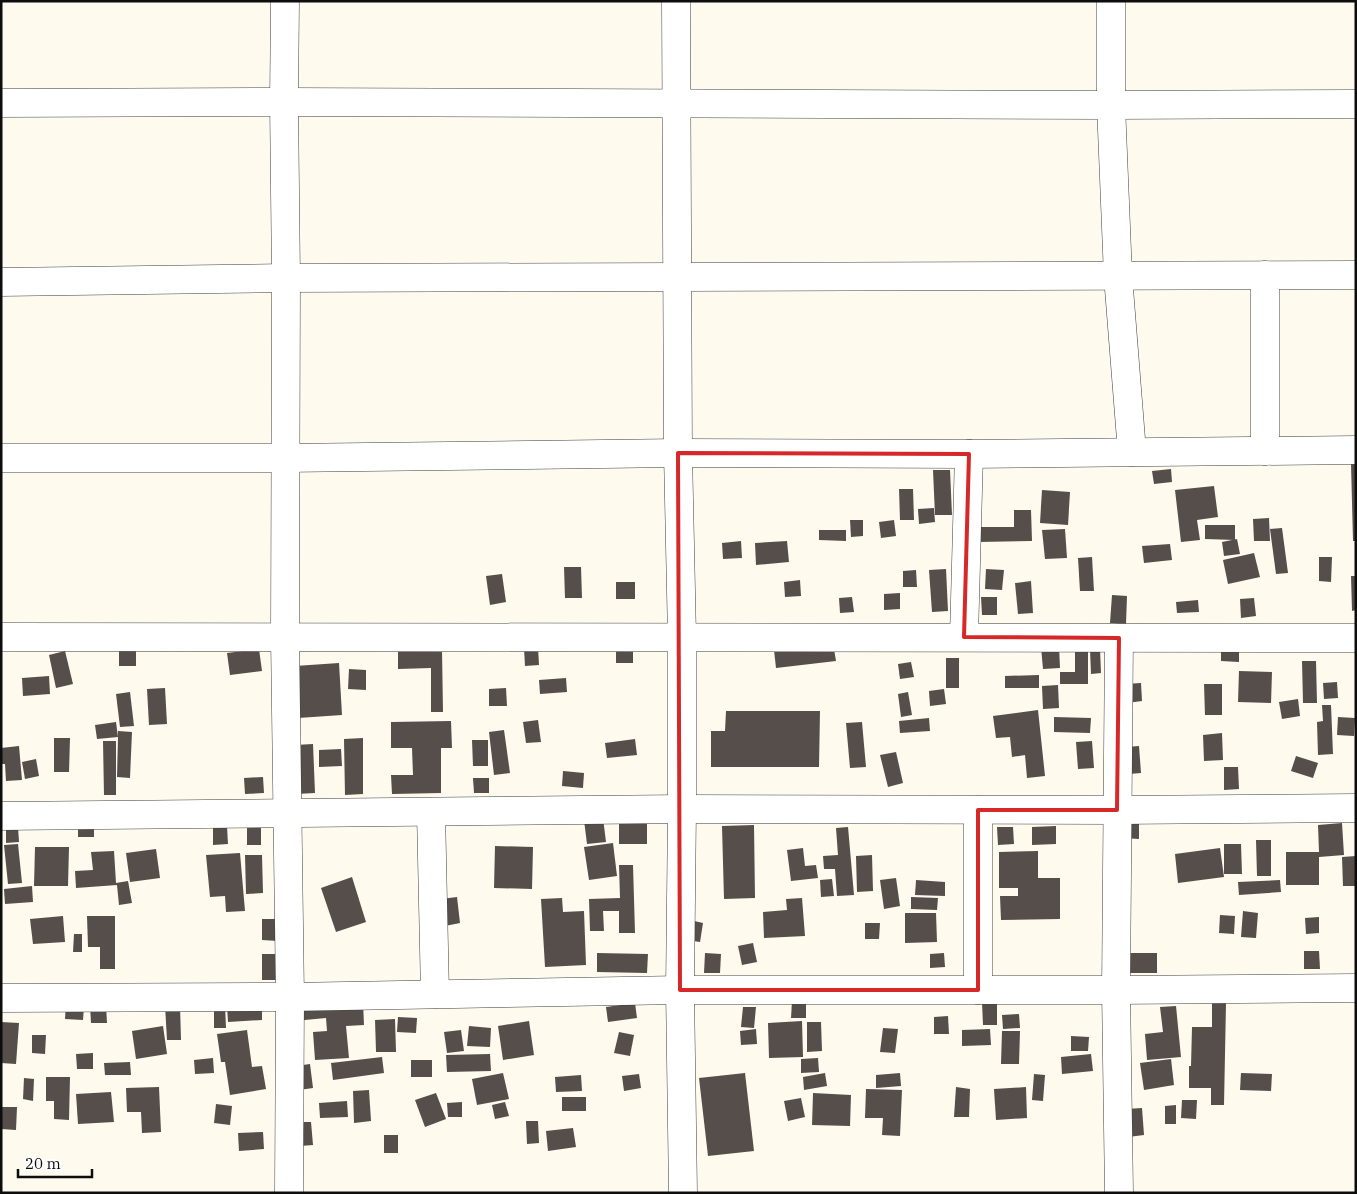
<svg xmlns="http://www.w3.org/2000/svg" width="1357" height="1194" font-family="'IBM Plex Serif',serif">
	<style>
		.building { fill: #554e4a }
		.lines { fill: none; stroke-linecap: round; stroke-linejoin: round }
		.minor-casing { stroke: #404040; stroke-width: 29 }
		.minor { stroke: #fff; stroke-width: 28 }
		.marked { fill: none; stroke: #d62828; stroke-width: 4; stroke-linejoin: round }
	</style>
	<rect width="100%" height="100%" fill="#fefaee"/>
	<!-- building -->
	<g class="building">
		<path d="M1351,464h5v77h-3z"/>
		<path d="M1171,469l1,13 -18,2 -2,-13z"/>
		<path d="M933,470h17l2,45h-17z"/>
		<path d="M1214,486l4,31 -21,3 3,20 -19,2 -6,-52z"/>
		<path d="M899,489h14l1,31h-14z"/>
		<path d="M1042,490l28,2 -2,33 -28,-2z"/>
		<path d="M934,508l1,14 -16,2 -1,-15z"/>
		<path d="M1014,510h17l1,31 -54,1v-15h36z"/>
		<path d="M1269,518l1,23h-16l-1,-22z"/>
		<path d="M850,520h13v16l-12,1z"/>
		<path d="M894,520l2,16 -15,2 -2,-16z"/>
		<path d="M1205,525h30v15l-30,-1z"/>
		<path d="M1282,528l6,45 -12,1 -6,-45z"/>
		<path d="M1065,529l2,29 -22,1 -3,-29z"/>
		<path d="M819,530h27v11l-27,-1z"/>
		<path d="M1237,539l3,15 -16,2 -2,-14z"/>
		<path d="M741,541l1,17 -19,1 -1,-16z"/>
		<path d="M787,541l2,21 -33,3 -1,-22z"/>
		<path d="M1170,544l2,16 -28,3 -2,-17z"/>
		<path d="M1254,553l6,24 -32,7 -5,-24z"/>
		<path d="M1092,557l2,34h-14l-2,-33z"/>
		<path d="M1319,557h13l-1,25 -12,-1z"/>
		<path d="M564,567h17l1,31h-17z"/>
		<path d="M946,569l2,42 -16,1 -3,-42z"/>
		<path d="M986,569l18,1 -2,20 -17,-1z"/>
		<path d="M916,570l1,17h-14v-16z"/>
		<path d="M502,574l4,28 -16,3 -4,-29z"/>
		<path d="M1351,576h5v34l-4,1z"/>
		<path d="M800,580l1,16 -16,1 -1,-15z"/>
		<path d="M1031,581l2,32 -15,1 -3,-31z"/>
		<rect x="616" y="582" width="19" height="17"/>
		<path d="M900,593v16l-16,1v-16z"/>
		<path d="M1112,595l15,1 -1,28 -16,-1z"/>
		<path d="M852,597l2,15 -14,1 -1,-15z"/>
		<path d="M981,597h16v18h-15z"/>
		<path d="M1254,598l2,18 -15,2 -1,-19z"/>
		<path d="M1198,600l1,12 -22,1 -1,-11z"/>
		<path d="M833,643l3,18 -60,7 -2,-18z"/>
		<path d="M1221,645h18v17l-18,-1z"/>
		<path d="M1059,646l1,22 -17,1 -2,-22z"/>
		<path d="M538,647l1,18 -14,1 -1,-18z"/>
		<rect x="616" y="648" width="17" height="15"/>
		<path d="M136,649v17h-17v-16z"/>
		<path d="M259,649l3,22 -32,4 -3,-22z"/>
		<path d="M1075,649h13v35h-28v-12h15z"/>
		<path d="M1090,649h10l1,24 -10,1z"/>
		<path d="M398,650h44l1,62h-12v-44l-33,1z"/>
		<path d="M65,651l8,33 -17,4 -7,-33z"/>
		<rect x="946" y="658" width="13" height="30"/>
		<path d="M1302,661h14l1,42h-14z"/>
		<path d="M911,662l3,15 -14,2 -2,-15z"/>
		<path d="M339,663l3,52 -44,3 -3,-52z"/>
		<path d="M349,669l17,1v20l-18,-1z"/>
		<path d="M1239,671l33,1 -1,31 -33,-1z"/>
		<path d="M1039,675v13h-34v-12z"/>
		<path d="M49,676l1,18 -27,2 -1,-18z"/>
		<path d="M566,678l1,14 -27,2 -1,-14z"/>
		<path d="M1337,682l1,16 -14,1 -1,-16z"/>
		<path d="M1141,683l1,18 -15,2 -2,-19z"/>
		<path d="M1204,684h18v31h-17z"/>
		<path d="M1058,685l1,23 -16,1 -1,-23z"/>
		<path d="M165,688l2,36 -18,1 -2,-36z"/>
		<path d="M506,688l1,18h-18v-17z"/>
		<path d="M944,689l2,15 -16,2 -1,-15z"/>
		<path d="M130,692l4,34 -14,1 -4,-33z"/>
		<path d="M908,692l4,23 -11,2 -3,-23z"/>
		<path d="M1298,699l2,17 -18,3 -3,-17z"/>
		<path d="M1322,705h9l2,49 -15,1 -1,-33 6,-1z"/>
		<path d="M1038,710l7,66 -18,2 -2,-23 -13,2 -2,-20 -14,1 -3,-22z"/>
		<path d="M726,711h94l-1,56h-108v-36h14z"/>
		<path d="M1054,717l37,1 -1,15 -36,-1z"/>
		<path d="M1338,717l17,1 -1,18 -17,-1z"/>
		<path d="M929,718l1,13 -30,2 -1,-12z"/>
		<path d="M538,720l3,22 -15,1 -3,-21z"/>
		<path d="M451,721l1,27h-11v45l-49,1 -1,-19h22l-1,-27h-21v-26z"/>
		<path d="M116,722l2,15v-6l14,1 -2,46 -13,-1 1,-40 -21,2 -2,-14z"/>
		<path d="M862,722l4,45 -16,1 -4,-45z"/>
		<path d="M504,730l6,43 -16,2 -5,-43z"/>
		<path d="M1222,733l1,27 -19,1 -1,-26z"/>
		<path d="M54,738h16l-1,34h-15z"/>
		<path d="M363,738v56l-18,1 -1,-56z"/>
		<path d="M635,739l2,16 -30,3 -2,-15z"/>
		<path d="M472,740h16v26h-15z"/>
		<path d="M103,741h13v54h-12z"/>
		<path d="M1092,741l2,27 -16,1 -2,-27z"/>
		<path d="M313,744l2,49 -19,1 -1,-49z"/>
		<path d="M19,746l3,34 -16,1 -1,-17h-4v-16z"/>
		<path d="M1139,746l2,27 -12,1 -3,-27z"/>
		<path d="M341,749l1,17 -23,1v-17z"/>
		<path d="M896,752l7,31 -15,4 -8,-32z"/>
		<path d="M1296,756l22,7 -5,15 -22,-7z"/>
		<path d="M36,759l3,17 -14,3 -3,-17z"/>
		<path d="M1224,767h14l1,22 -15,1z"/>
		<path d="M563,771l21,2 -1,15 -21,-2z"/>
		<path d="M263,777l1,16 -19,1 -1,-16z"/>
		<path d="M473,778h16v15h-15z"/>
		<path d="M603,818l3,24 -19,2 -3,-24z"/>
		<rect x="78" y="820" width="16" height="17"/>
		<rect x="619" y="820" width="28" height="24"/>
		<path d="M1123,823h16v16l-16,-1z"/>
		<path d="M1342,823l2,32 -25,2v28h-33v-33h33l-1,-27z"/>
		<path d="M754,825l1,73 -31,1 -2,-73z"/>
		<rect x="247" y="826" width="14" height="19"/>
		<path d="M1056,826v18l-24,1v-18z"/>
		<path d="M18,827l1,15 -13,1v-15z"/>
		<path d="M213,827h14l1,17 -15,1z"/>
		<path d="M848,827l6,68 -17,1 -2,-27h-11l-1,-13 15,-1 -2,-27z"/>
		<path d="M997,827h16l1,17 -16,1z"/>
		<path d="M1256,840h15v36h-14z"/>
		<path d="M613,843l4,33 -28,4 -5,-33z"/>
		<path d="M18,844l4,39 -14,1 -4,-39z"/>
		<path d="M1224,844h17l1,30h-18z"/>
		<path d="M495,846l38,1 -1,42 -38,-1z"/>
		<path d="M35,847h34l-1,39h-34z"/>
		<path d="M803,848l2,18 11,-1 2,13 -27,3 -4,-31z"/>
		<path d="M1220,848l4,29 -46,6 -3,-29z"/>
		<path d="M156,849l4,29 -30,4 -4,-29z"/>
		<path d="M114,851l2,32 12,-2 4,22 -13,2 -2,-20 -41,3 -1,-17 18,-1 -2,-18z"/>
		<path d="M1038,851v27h22v41l-59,1 -1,-24h18v-8h-19v-36z"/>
		<path d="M240,853l5,58 -19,1 -1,-16 -15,1 -4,-42z"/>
		<path d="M245,855h17l1,38 -17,1z"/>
		<path d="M872,855l1,36 -16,1 -1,-36z"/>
		<path d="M1356,856v30h-13l-1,-29z"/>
		<path d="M619,865h14l2,68h-16v-22h-16l1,20h-14l-1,-32 31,-1z"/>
		<path d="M352,877l14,45 -30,10 -15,-44z"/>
		<path d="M896,878l4,28 -16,3 -4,-29z"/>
		<path d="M832,879l2,17 -13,1 -1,-17z"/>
		<path d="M916,880l29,2v14l-30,-1z"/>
		<path d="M1280,880l1,12 -42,3 -1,-13z"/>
		<path d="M32,886l1,16 -28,2 -1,-15z"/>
		<path d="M457,897l3,26 -15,3 -4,-27z"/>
		<path d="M911,897l27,1 -1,12 -26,-1z"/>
		<path d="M562,898l1,14 21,-1 2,54 -41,2 -4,-68z"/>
		<path d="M802,898l3,38 -41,2 -1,-26 24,-2 -1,-11z"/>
		<path d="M1243,911l15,2 -2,25 -15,-1z"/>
		<path d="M905,913h31l1,29 -32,1z"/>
		<path d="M1220,915l15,1 -1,18 -15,-1z"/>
		<path d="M63,916l2,26 -32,2 -3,-25z"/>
		<path d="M87,916h28v53h-15v-22h-12z"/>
		<path d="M1319,917v16l-13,1 -1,-16z"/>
		<path d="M262,919h16v22l-16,-1z"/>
		<path d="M690,920l13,3 -3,19 -14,-2z"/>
		<path d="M865,923h15l-1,16h-14z"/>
		<path d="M74,934h8v18h-9z"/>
		<path d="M753,943l4,19 -15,3 -4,-19z"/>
		<path d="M1304,951h15l1,18h-16z"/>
		<path d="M597,953l51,1 -1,19 -50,-1z"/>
		<path d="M705,953l16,1 -1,19h-16z"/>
		<path d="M944,953l1,14 -15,1v-14z"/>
		<rect x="1112" y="953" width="45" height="20"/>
		<rect x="262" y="954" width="17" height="26"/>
		<path d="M291,991l72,11 1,23 -18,1 3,32 -34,2 -2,-28 14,-1 -1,-13 -32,3z"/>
		<path d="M792,1001h14v17h-15z"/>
		<path d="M997,1001v24h-14l-1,-23z"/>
		<path d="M635,1003l2,15 -29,4 -2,-15z"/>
		<path d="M1212,1003h14l-2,102h-13v-17h-22v-22h2l1,-39h20z"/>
		<path d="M66,1004l18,2 -1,14 -18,-1z"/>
		<path d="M262,1004v16l-34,2 -1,-17z"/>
		<path d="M90,1005h16l1,18h-16z"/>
		<path d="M165,1005h15l1,35h-14z"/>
		<path d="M225,1005l1,23h-12v-22z"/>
		<path d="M1176,1006l5,51 -34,3 -2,-26 18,-2 -3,-25z"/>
		<path d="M743,1007h13l-2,21 -13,-1z"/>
		<path d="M1019,1014l1,14 -17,1 -1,-14z"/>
		<path d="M948,1016l1,18h-15v-17z"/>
		<path d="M398,1017l19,1 -1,15 -19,-1z"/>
		<path d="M395,1019l1,33h-20l-1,-32z"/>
		<path d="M529,1021l5,34 -31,5 -5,-34z"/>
		<path d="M802,1021l1,36 -34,1 -1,-35z"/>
		<path d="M1,1022l18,1 -3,41 -15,-1z"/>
		<path d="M807,1022h14l1,29 -15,1z"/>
		<path d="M163,1026l4,28 -31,5 -4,-28z"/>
		<path d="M469,1026l22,2 -1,19 -23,-1z"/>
		<path d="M883,1028l15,1 -3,24 -15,-1z"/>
		<path d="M756,1029l1,15 -16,1 -1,-14z"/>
		<path d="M990,1029l1,16 -29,1v-16z"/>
		<path d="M247,1030l5,37 10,-1 4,23 -36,6 -5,-33h-4l-4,-28z"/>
		<path d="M461,1030l3,21 -17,2 -3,-21z"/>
		<path d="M1002,1031h18l-1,33h-18z"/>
		<path d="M619,1032l15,3 -4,21 -16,-3z"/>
		<path d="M32,1035h14l-1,19 -13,-1z"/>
		<path d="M1071,1036l18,1 -1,14h-17z"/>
		<path d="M93,1053v16h-16l-1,-15z"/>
		<path d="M490,1054l1,17 -44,1 -1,-17z"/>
		<path d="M1091,1054l2,17 -31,3 -1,-17z"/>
		<path d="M382,1057l2,16 -51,7 -2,-17z"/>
		<path d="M213,1058l1,15 -19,1 -1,-14z"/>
		<path d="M818,1058l1,14 -18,1v-14z"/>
		<path d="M1171,1059l3,26 -30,5 -4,-27z"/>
		<rect x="411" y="1060" width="21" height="17"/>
		<path d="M130,1062l1,13h-26l-1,-12z"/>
		<path d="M310,1064l3,24 -14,2 -3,-24z"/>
		<path d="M503,1073l6,26 -32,6 -5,-26z"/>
		<path d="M745,1073l9,78 -46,5 -9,-78z"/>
		<path d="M825,1073l2,13 -23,4 -1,-13z"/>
		<path d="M900,1073l1,13 -25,2v-13z"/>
		<path d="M1241,1073l31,1 -1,17 -31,-1z"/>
		<path d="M639,1074l2,14 -17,3 -2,-15z"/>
		<path d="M1034,1074l11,1 -2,26 -11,-1z"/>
		<path d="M581,1075l1,16 -26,1 -1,-15z"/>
		<path d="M46,1077h24l-1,43 -15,-1v-18h-8z"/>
		<path d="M24,1078l10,1 -1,22 -10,-2z"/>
		<path d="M159,1087l2,45 -19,1 -1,-21h-14l-1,-24z"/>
		<path d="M956,1087l14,2 -1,28h-15z"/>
		<path d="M1026,1087l1,31 -31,2 -2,-31z"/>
		<path d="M866,1089l36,1 -2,46 -18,-1 1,-17h-18z"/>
		<path d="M369,1090l2,31 -17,2 -1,-32z"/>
		<path d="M111,1092l3,30 -36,2 -2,-30z"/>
		<path d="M436,1093l10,26 -21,8 -10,-27z"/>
		<path d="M813,1093l38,2 -1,31 -38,-1z"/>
		<rect x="562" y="1097" width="24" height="14"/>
		<path d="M801,1098l4,19 -17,4 -4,-20z"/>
		<path d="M1182,1100h15l-1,19 -15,-1z"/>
		<path d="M347,1101l1,16 -28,1 -1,-15z"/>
		<path d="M462,1102v15h-14l-1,-14z"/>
		<path d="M505,1102l4,14 -14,3 -3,-14z"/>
		<path d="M216,1104l16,2 -2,19 -16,-2z"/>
		<path d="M1176,1105v19h-11v-18z"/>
		<path d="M1,1107h16l-1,23 -15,-1z"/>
		<path d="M1142,1108l2,27 -16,2 -2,-28z"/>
		<path d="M526,1121h12l1,22 -12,1z"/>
		<path d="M299,1122h12l2,23 -13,1z"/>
		<path d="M573,1128l3,19 -28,4 -2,-20z"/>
		<path d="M263,1132l1,17 -25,2 -1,-18z"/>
		<rect x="384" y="1135" width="14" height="18"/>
	</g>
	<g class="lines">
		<!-- minor casing -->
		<g class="minor-casing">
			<g id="minor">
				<path d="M285,1l-1,101 2,176 -1,360 5,359 -1,196"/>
				<path d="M676,1l2,452 4,184v172l-2,181 3,203"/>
				<path d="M1111,1v104l7,171 14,176"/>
				<path d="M1,103l283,-1 827,3 245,-1"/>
				<path d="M1265,275v176"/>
				<path d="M1,282l285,-4 1070,-3"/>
				<path d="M1,458h283l394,-5 291,1 387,-4"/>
				<path d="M1,637l1355,1"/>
				<path d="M964,637l5,-183"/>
				<path d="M1119,638l-3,352 3,203"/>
				<path d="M978,810v180"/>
				<path d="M431,812l4,182"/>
				<path d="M1,816l681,-7 435,1 239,-2"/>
				<path d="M1,998l289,-1 390,-7h436l240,-2"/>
			</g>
		</g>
		<!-- minor -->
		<use href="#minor" class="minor"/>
	</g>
	<!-- marked area -->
	<path class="marked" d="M678,453l291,1 -5,183 155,1 -2,172h-139v180h-298z"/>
	<!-- border -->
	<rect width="1357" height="1194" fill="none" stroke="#0d0d0d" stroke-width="5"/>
	<!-- scale -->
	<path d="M18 1169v8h74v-8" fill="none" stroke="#0d0d0d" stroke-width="2.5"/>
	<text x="25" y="1169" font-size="15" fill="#0d0d0d" stroke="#ffffff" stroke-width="4" paint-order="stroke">20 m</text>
</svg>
